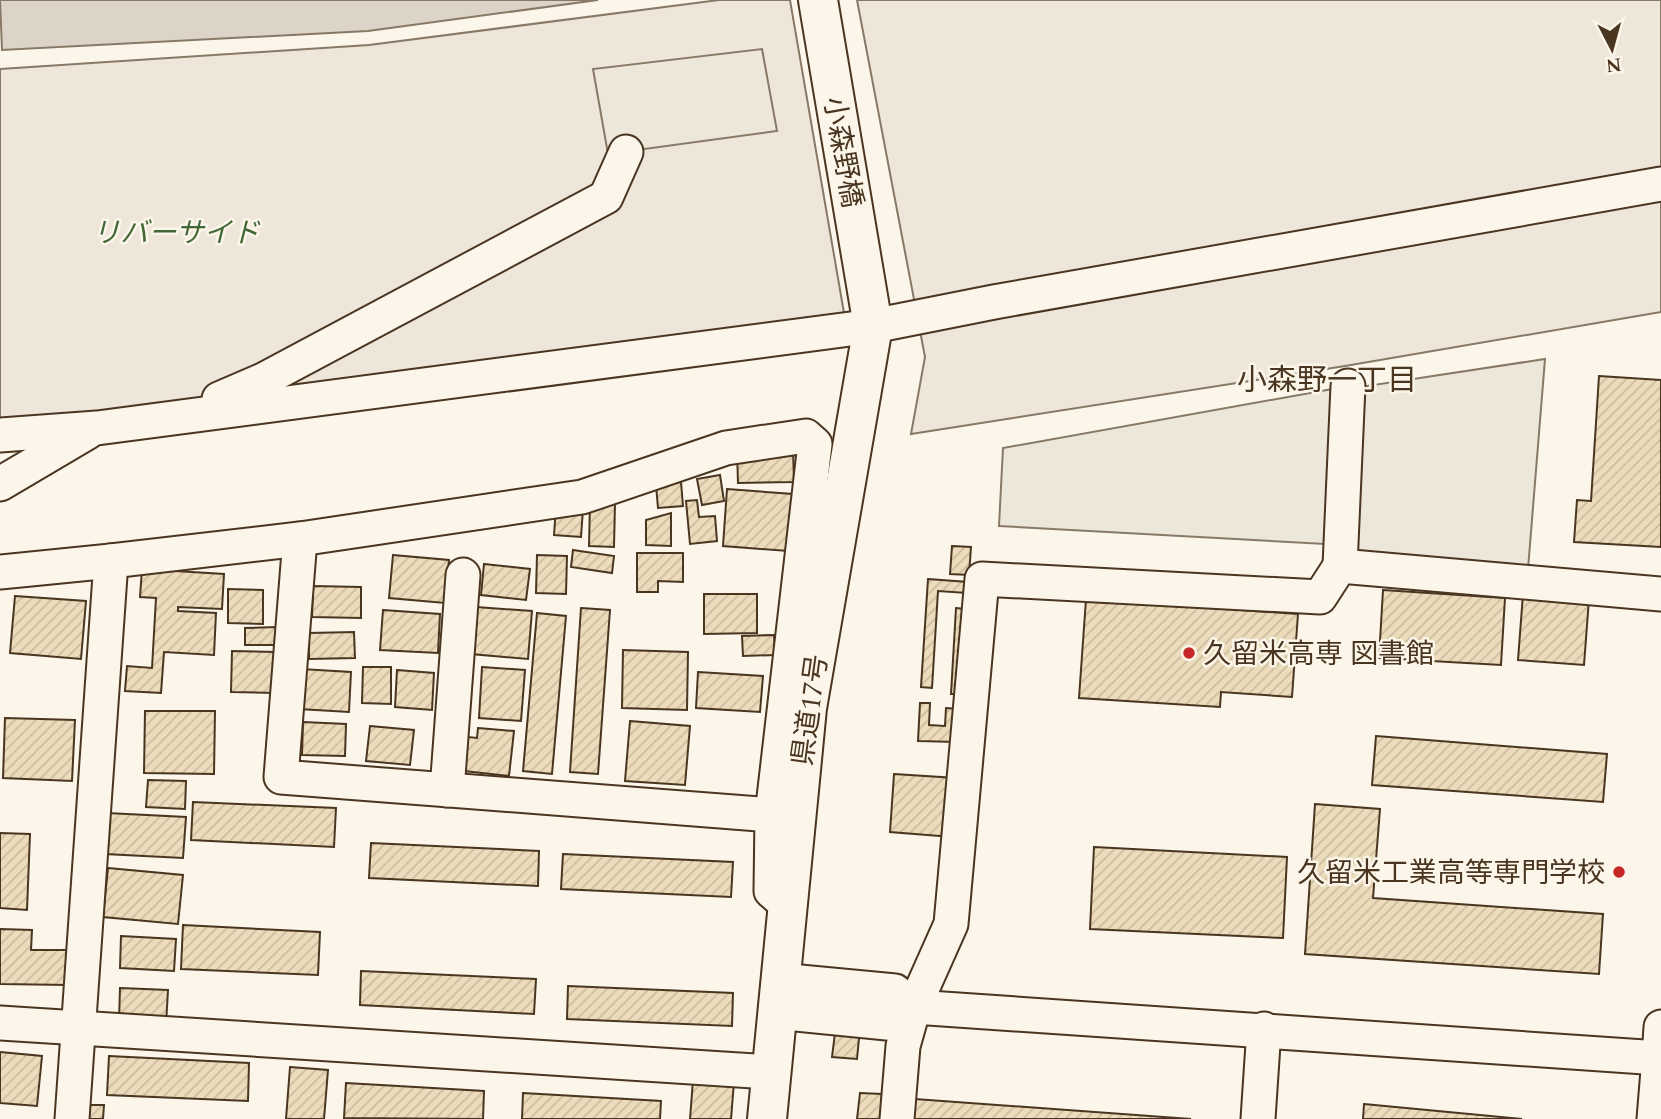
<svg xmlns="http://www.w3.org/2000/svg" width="1661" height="1119" font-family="Spectral,'Noto Sans JP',serif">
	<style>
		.green { fill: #ede6d9; stroke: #887966; stroke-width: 2 }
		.parking { fill: #ede7d9; stroke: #887966; stroke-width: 2 }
		.water { fill: #dcd4c6; stroke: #887966; stroke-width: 2 }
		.building { fill: url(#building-hatch); stroke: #4a3520; stroke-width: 2 }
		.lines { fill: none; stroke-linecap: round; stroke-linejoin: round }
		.minor-casing { stroke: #4a3520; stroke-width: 37 }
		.major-casing { stroke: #4a3520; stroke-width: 42 }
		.minor { stroke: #fbf6e9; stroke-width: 33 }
		.major { stroke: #fbf6e9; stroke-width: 38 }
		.poi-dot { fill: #c62828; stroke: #fbf6e9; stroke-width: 2.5 }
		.labels { text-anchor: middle; stroke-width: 5; stroke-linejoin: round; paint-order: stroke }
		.street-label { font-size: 28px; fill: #4a3520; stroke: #fbf6e9 }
		.park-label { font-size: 28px; font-style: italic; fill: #436837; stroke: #fbf6e9 }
		.poi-label { font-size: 28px; fill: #4a3520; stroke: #fbf6e9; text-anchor: start }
		.neighbourhood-label { font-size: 30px; fill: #4a3520; stroke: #fbf6e9 }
	</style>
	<defs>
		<pattern id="building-hatch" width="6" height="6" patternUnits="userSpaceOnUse" patternTransform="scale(1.75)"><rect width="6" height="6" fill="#ecdcbc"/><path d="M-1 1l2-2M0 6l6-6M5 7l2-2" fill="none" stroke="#ccbda1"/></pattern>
	</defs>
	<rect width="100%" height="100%" fill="#fbf6e9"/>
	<!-- green -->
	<g class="green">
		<path d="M719,0h71l54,313 -686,96 -158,10v-350l369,-24z"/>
		<path d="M857,0h804v312l-316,54 -434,68 14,-77z"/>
	</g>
	<!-- parking -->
	<g class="parking">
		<path d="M762,49l15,82 -169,23 -15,-85z"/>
		<path d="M1545,359l-17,210 -180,-18 12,-164z"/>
		<path d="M1338,388l-13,156 -326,-18 4,-78z"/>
	</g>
	<!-- water -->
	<path class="water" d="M0,0h598l-230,31 -366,19z"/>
	<!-- building -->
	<g class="building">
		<path d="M1599,376l62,4v167l-87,-5 3,-42 14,1z"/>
		<path d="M793,449l1,33 -56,1 -1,-32z"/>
		<path d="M720,475l4,26 -22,4 -5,-26z"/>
		<path d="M681,482l2,24 -25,2 -2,-23z"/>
		<path d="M727,489l66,5 -5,57 -65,-5z"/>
		<path d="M697,500l2,17 16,-1 2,25 -27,3 -4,-43z"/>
		<path d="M590,502l25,1 -1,44 -25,-1z"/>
		<path d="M556,507l27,2 -2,28 -27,-2z"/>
		<path d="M671,513v33l-25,-1v-25z"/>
		<path d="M952,546l19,1 -2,28 -19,-1z"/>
		<path d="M573,550l41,6 -2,17 -41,-6z"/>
		<path d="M637,553h46v29l-25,-1v11h-21z"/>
		<path d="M393,555l56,5 -4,43 -56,-5z"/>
		<path d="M537,555l30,1 -1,38 -30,-1z"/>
		<path d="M484,564l46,5 -4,31 -45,-5z"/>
		<path d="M142,569l82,5 -2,35 -44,-2v4l38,2 -2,42 -50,-3 -3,41 -36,-2 2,-25 25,2 4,-70 -16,-1z"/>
		<path d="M928,579l40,3 -1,11 -29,-2 -6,97 -11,-1z"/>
		<path d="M313,586l48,1v31l-49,-1z"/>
		<path d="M228,589l35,1v34l-35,-1z"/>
		<path d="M1383,590l122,8 -4,67 -122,-7z"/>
		<path d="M704,594h53v39l-53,1z"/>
		<path d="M1523,594l66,5 -5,66 -66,-5z"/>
		<path d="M15,596l71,5 -5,58 -71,-6z"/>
		<path d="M1086,599l212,15 -6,83 -71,-5 -1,15 -141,-9z"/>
		<path d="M476,607l56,4 -4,48 -57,-5z"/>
		<path d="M581,608l29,2 -12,164 -28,-2z"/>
		<path d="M956,608l8,1 -5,85h-8z"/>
		<path d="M383,610l57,4 -2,39 -58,-3z"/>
		<path d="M537,613l29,3 -14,158 -29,-3z"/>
		<path d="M277,627l1,18h-33v-17z"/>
		<path d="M354,632l1,26 -46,1v-26z"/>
		<path d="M774,635l1,20 -32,1 -1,-20z"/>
		<path d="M623,650l65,2 -1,58 -65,-2z"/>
		<path d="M232,651l44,1 -1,41 -44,-1z"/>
		<path d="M363,667h28v37l-29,-1z"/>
		<path d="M482,667l43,3 -4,51 -42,-3z"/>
		<path d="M301,669l50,3 -2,40 -50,-3z"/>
		<path d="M397,670l37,3 -2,37 -37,-3z"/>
		<path d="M698,672l65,4 -3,36 -64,-4z"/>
		<path d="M920,703h10l-1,22 16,1 1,-18 13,1 -2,33 -39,-1z"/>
		<path d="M145,711h70l-1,63 -70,-1z"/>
		<path d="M5,718l70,2 -3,61 -69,-3z"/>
		<path d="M630,721l60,5 -5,59 -60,-4z"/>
		<path d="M303,722l43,2 -1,32 -43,-1z"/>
		<path d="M370,726l44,4 -4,35 -44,-4z"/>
		<path d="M478,728l36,3 -5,45 -54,-6 4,-34 18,2z"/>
		<path d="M1376,736l231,18 -4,48 -231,-17z"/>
		<path d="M894,774l62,4 -4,59 -62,-5z"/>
		<path d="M148,780l38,1 -1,28 -39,-2z"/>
		<path d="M193,802l143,6 -2,39 -143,-7z"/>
		<path d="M1315,804l65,5 -7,89 230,16 -4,60 -294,-20z"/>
		<path d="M107,813l79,4 -3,41 -78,-4z"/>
		<path d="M0,833l30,1 -3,76 -27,-2z"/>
		<path d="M371,843l168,8 -1,35 -169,-8z"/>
		<path d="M1094,847l193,10 -4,81 -193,-9z"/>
		<path d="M563,854l170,8 -2,35 -170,-8z"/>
		<path d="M108,868l75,7 -5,49 -75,-7z"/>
		<path d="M183,925l137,7 -2,43 -137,-6z"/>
		<path d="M0,929l32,1 -1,20h39l-1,35 -69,-1z"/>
		<path d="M121,936l55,3 -2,32 -54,-3z"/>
		<path d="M361,971l175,8 -2,35 -174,-9z"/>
		<path d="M568,986l165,7 -1,33 -165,-7z"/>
		<path d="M120,988l48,2 -2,35 -47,-3z"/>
		<path d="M836,1025l24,3 -3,31 -25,-2z"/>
		<path d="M0,1052l42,4 -5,50 -37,-3z"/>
		<path d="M109,1056l140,7 -1,38 -141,-6z"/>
		<path d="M290,1067l38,3 -4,49h-38z"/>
		<path d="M693,1080l41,2 -3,37h-41z"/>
		<path d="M346,1083l138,8 -1,28 -139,-1z"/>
		<path d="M523,1093l138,8 -1,18h-138z"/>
		<path d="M860,1093l22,1 -2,25h-23z"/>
		<path d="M901,1098l290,21h-292z"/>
		<path d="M1364,1104l158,15h-159z"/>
		<path d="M82,1105h22l-1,14h-22z"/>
	</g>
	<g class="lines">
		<!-- minor casing -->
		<g class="minor-casing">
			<g id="minor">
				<path d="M219,399l44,-19 343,-183 20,-45"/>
				<path d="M0,435l97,-7 776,-102 121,-24 667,-118"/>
				<path d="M0,484l88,-52"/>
				<path d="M300,539l-19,238 491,38"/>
				<path d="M1340,566l8,-180"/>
				<path d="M0,572l111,-11"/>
				<path d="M447,790l16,-215"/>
				<path d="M779,980l116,11 19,16 745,51 2,-31"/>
				<path d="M776,1012l121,12 17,-17"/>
				<path d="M0,1023l770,49"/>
				<path d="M72,1119l39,-558 189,-22 282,-42 144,-49 80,-12 9,8 -43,371 -1,76 16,14"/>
				<path d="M897,1119l6,-73 11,-39 37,-83 31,-345 338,18 20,-31 321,28"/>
				<path d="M1258,1119l6,-90"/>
				<path d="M1654,1119l5,-61"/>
			</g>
		</g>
		<!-- major casing -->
		<g class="major-casing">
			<path id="major" d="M767,1119l40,-411 66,-382 -55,-326"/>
		</g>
		<!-- minor -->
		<use href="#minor" class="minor"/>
		<!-- major -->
		<use href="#major" class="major"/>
	</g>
	<!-- markers -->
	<g class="poi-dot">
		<circle cx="1189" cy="653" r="7"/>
		<circle cx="1619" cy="872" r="7"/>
	</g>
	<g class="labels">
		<!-- street labels -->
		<g class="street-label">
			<text transform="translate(844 152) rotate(80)" y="10">小森野橋</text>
			<text transform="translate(809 710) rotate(-82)" y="10">県道17号</text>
		</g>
		<!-- park labels -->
		<g class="park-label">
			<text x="176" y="242">リバーサイド</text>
		</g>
		<!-- poi labels -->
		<g class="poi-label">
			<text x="1203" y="663">久留米高専 図書館</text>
			<text x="1605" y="882" text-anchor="end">久留米工業高等専門学校</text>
		</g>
		<!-- neighbourhood labels -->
		<g class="neighbourhood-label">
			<text x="1327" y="390">小森野一丁目</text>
		</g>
	</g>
	<!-- north arrow -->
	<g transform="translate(1612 49) rotate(174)" stroke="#fbf6e9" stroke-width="5" paint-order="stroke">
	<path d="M0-5L12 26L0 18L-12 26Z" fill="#4a3520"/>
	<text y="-10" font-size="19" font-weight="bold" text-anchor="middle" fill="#4a3520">N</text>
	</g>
</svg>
